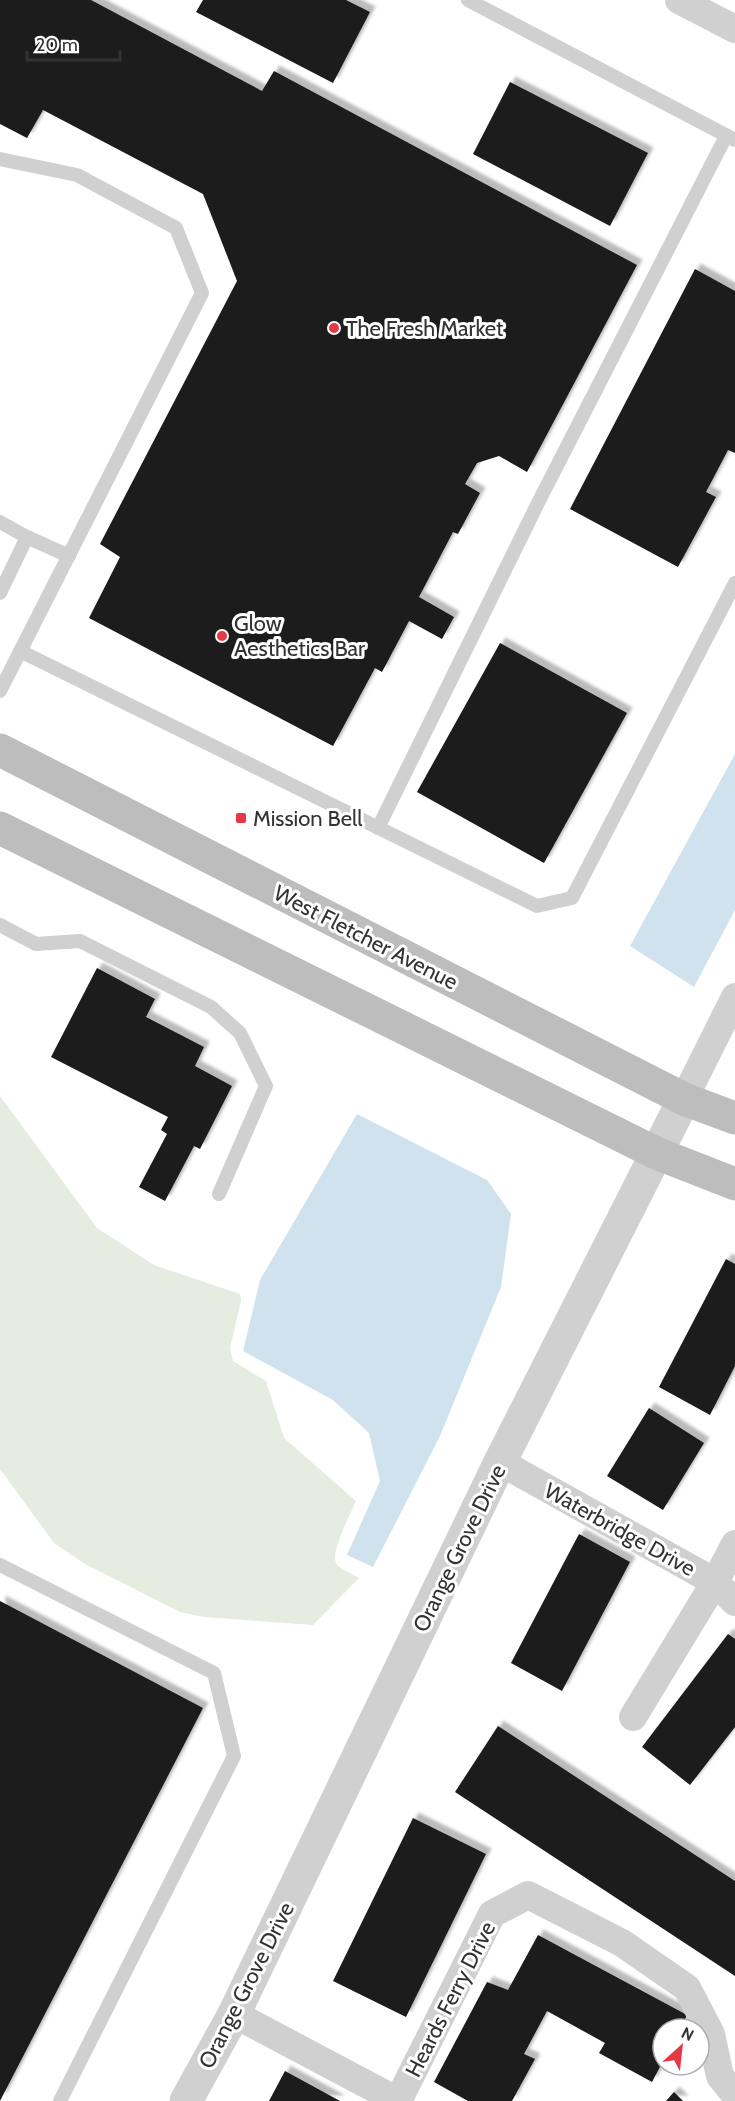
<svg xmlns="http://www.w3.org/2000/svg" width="735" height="2101" font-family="Cabin,sans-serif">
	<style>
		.green { fill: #e6ecdf }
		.water { fill: #cfe2ee }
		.building { fill: #1a1a1a; filter: url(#shadow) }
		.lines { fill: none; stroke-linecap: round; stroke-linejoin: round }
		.service { stroke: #d0d0d0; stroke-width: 14 }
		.minor { stroke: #d0d0d0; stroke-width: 28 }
		.tertiary { stroke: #d0d0d0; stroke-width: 33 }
		.secondary { stroke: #bdbdbd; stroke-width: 33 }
		.poi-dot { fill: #e63946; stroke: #fff; stroke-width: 2 }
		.labels { text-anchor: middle; stroke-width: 6; stroke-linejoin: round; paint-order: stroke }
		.poi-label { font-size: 22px; fill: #333; stroke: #fff; text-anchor: start }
		.street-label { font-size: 22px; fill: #333; stroke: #fff }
	</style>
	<defs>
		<filter id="shadow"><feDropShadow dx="5.5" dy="-5.5" stdDeviation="1.5" flood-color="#0004"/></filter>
	</defs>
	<rect width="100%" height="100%" fill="#fff"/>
	<!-- green -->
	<path class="green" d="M0,1096l97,132 57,37 86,29 1,7 -11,47 3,13 33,20 18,57 72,63c-5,13 -29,55 -18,65 6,5 15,8 21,12l-46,47 -109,-8 -24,-5 -95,-48 -31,-21 -54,-74z"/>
	<!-- water -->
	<g class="water">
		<path d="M735,754v156l-41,77 -64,-41z"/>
		<path d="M357,1114l130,66 24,34 -10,73 -61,149 -67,131 -26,-12 33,-74 -11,-48 -36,-33 -90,-49 17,-71z"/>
	</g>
	<!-- building -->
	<g class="building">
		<path d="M0,0h91l171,91 12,-20 363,194 -110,207 -28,-16 -22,7 -12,21 15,9 -22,41 -5,-2 -34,65 35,20 -12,22 -33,-18 -27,51 -7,-4 -42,78 -244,-128 31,-61 -20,-13 137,-263 -34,-87 -160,-84 -16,28 -27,-14z"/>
		<path d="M203,0h143l24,12 -37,71 -137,-71z"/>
		<path d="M510,82l138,71 -38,73 -137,-72z"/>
		<path d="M695,269l40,22v162l-7,-3 -22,42 10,5 -38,70 -108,-58z"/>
		<path d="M500,643l127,70 -83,150 -127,-71z"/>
		<path d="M97,968l58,31 -9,18 58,30 -9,19 37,20 -32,63 -6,-3 -29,55 -26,-14 28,-53 -6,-4 7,-13 -117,-60z"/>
		<path d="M726,1259l9,5v102l-25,49 -51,-28z"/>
		<path d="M649,1408l55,35 -41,67 -56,-34z"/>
		<path d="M579,1534l51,28 -68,129 -51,-28z"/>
		<path d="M0,1601l203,107 -203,393z"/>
		<path d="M728,1634l7,5v88l-45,58 -48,-38z"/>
		<path d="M498,1726l237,155v95l-280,-184z"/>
		<path d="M413,1818l73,36 -80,163 -73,-36z"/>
		<path d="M538,1935l149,80 -7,14h-17v32l-11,21 -53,-29 6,-10 -58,-32 -23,43 11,5 -23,42h-44l-34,-19 53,-100 21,8z"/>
		<path d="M285,2071l55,30h-71z"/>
		<path d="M674,2092l9,9h-17z"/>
	</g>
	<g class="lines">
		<!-- service -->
		<g class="service">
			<path d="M468,0l267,140"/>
			<path d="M0,159l77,16 99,53 26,65 -202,398"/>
			<path d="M0,522l27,15"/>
			<path d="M0,593l27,-56 42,19"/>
			<path d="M20,651l517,255 35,-8 163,-315"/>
			<path d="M378,828l161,-327 187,-365"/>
			<path d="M0,925l36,19 44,-3 131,66 29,26 26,53 -47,108"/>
			<path d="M0,1565l214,108 20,83 -174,345"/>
		</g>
		<!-- minor -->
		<g class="minor">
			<path d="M679,0l56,29"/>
			<path d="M684,1099l51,-102"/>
			<path d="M500,1462l215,120 20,20"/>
			<path d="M633,1717l82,-135 20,-38"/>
			<path d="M234,2014l164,87"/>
			<path d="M398,2101l94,-187 36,-19 94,48 65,45 24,46 9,42 15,19"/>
		</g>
		<!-- tertiary -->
		<path class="tertiary" d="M186,2101l48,-87 266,-552 184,-363"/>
		<!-- secondary -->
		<g class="secondary">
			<path d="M0,750l684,349 51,19"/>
			<path d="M0,828l656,325 79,31"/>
		</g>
	</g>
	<!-- markers -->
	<g class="poi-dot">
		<circle cx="334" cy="328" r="6"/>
		<circle cx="222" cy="636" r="6"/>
		<rect x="235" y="812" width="12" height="12" rx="3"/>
	</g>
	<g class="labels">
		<!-- poi labels -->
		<g class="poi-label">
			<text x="346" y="336">The Fresh Market</text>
			<text x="234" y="631">Glow<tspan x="234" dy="25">Aesthetics Bar</tspan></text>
			<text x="253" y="826">Mission Bell</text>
		</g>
		<!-- street labels -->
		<g class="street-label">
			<text transform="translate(366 937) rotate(27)" y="8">West Fletcher Avenue</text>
			<text transform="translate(620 1529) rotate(29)" y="8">Waterbridge Drive</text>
			<text transform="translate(459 1548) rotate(-64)" y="8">Orange Grove Drive</text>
			<text transform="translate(246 1985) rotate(-63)" y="8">Orange Grove Drive</text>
			<text transform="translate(450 1999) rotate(-63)" y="8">Heards Ferry Drive</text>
		</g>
	</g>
	<!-- north arrow -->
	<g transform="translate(681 2047) rotate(27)"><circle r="28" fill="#ffffff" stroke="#adadad" stroke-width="1.5"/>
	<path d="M0-4.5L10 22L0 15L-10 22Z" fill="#e63946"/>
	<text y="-9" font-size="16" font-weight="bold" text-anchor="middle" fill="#333333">N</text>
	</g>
	<!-- scale -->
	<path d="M27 51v9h93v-9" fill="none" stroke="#333333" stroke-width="3"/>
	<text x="36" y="51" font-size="18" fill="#333333" stroke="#ffffff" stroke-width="4.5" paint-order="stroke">20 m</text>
</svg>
